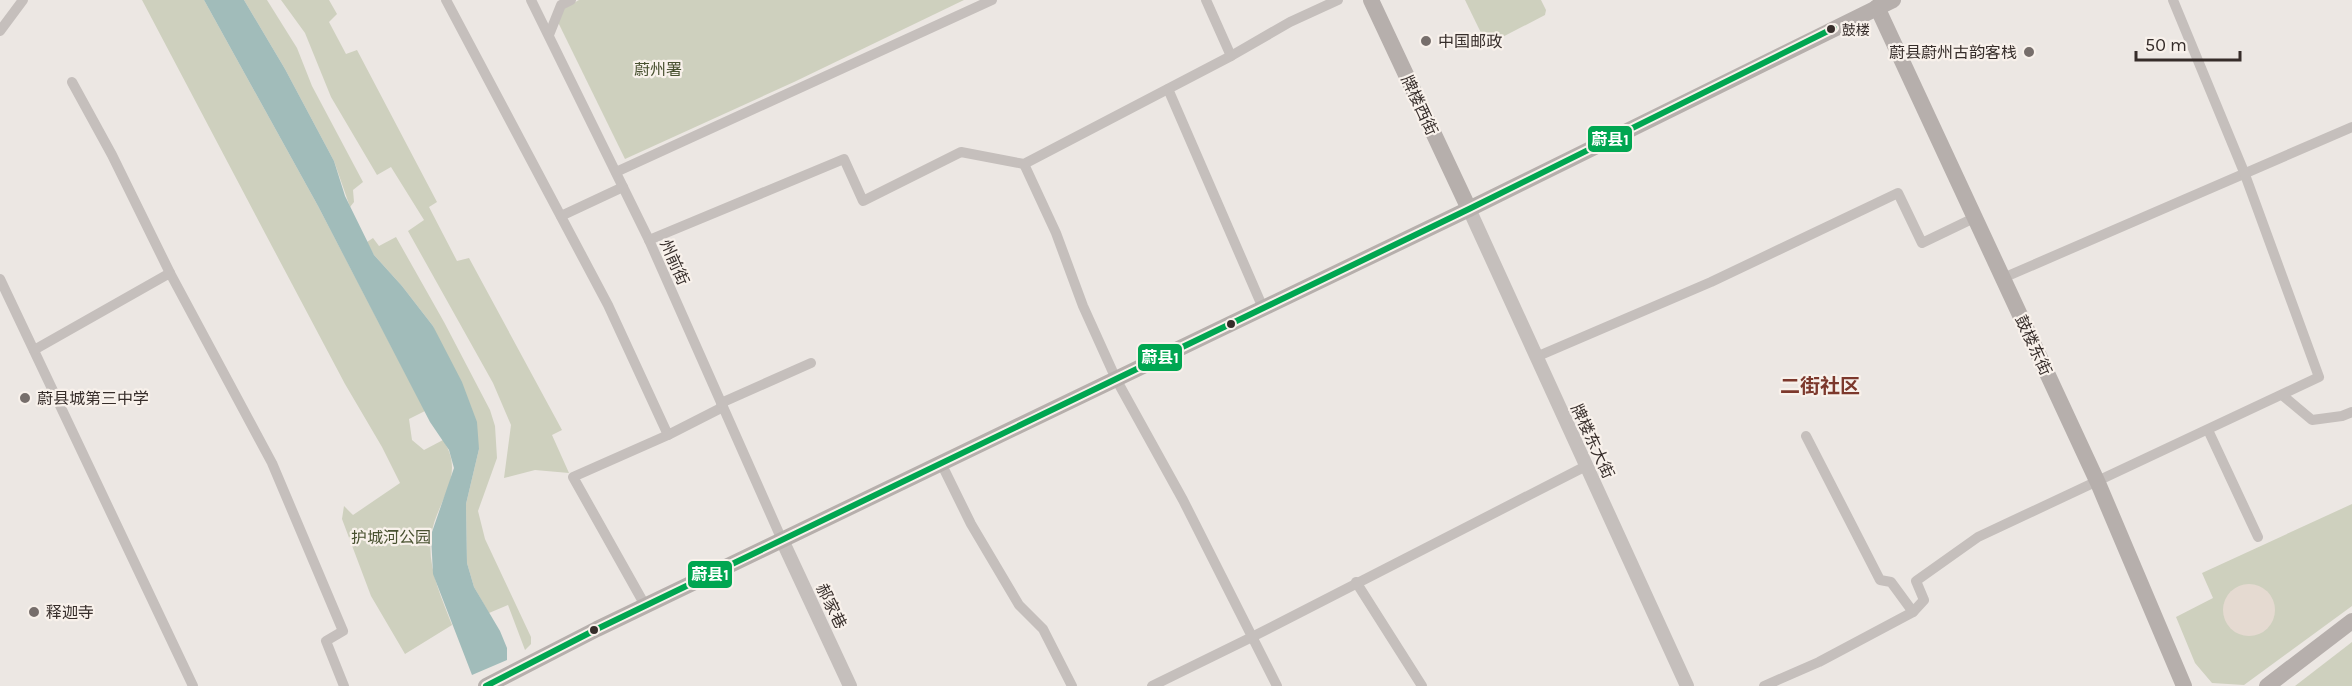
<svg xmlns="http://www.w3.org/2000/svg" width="2352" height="686" font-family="Karla,'Noto Sans SC',sans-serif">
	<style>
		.green { fill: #ced0be }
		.plaza { fill: #e5dad1 }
		.water { fill: #a1bcba }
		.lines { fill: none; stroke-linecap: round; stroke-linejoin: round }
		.minor { stroke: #c5bfbc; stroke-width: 10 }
		.tertiary { stroke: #c5bfbc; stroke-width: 14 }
		.secondary { stroke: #b6afac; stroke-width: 16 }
		.bus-1-casing { stroke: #f8f1eb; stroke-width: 10 }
		.bus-1 { stroke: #00a651; stroke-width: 6 }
		.bus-dot { fill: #362d2a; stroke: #f8f1eb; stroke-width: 2 }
		.poi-dot { fill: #766e6b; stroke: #f8f1eb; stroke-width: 2 }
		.labels { text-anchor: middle; stroke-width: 4.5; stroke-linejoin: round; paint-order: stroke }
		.bus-label { font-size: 14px; fill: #362d2a; stroke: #f8f1eb; text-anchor: start }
		.poi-label { font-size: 16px; fill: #362d2a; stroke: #f8f1eb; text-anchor: start }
		.park-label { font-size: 16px; fill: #485130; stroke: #f8f1eb }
		.street-label { font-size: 16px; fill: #362d2a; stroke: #f8f1eb }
		.quarter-label { font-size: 20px; font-weight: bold; fill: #7c382c; stroke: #f8f1eb }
		.line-badge { stroke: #f8f1eb; stroke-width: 2 }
		.badge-label { font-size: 16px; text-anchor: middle; font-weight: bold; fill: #fff }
	</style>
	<rect width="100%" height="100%" fill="#ece7e3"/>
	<!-- green -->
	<g class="green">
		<path d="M142,0h62l114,206 107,205 -16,8 3,21 12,10 19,-10c24,36 -7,61 -12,96 -4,31 10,60 21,89l-47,29 -34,-58 -29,-77 2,-13 9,9 47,-32 -18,-36 -37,-63 -79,-149z"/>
		<path d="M244,0h23l30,48 15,38 51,96 -10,8 1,12 -4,5 -16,-46 -49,-92z"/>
		<path d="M281,0h48l8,14 -8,8 17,32 11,-4 80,152 -8,5 28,54 12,-3 93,172 -10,5 17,38 -34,-3 -31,8 7,-53 -18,-42 -85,-152 16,-11 -33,-53 -14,8 -46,-78 -26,-64z"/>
		<path d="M579,0h385l-170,82 -169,77 -71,-145z"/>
		<path d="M1465,0h76l5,10 -1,5 -56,29 -6,-7z"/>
		<path d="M396,237l48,85 46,88 5,16 2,32 -19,53 7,28 46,98v7l-6,6 -17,-45 -19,8 -15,-26 -7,-24 -1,-59 13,-55 -46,-123 -31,-40 -28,-31 -7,-13 6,-4 6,8z"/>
		<path d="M2352,504v102l-108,79 -32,-2 -17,-20 -19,-46 37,-19 -11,-25z"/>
		<path d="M2352,642v44h-57z"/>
	</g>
	<!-- plaza -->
	<circle class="plaza" cx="2249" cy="610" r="26"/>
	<!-- water -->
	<path class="water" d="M204,0h40l41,69 49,92 11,35 29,59 28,31 31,40 29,56 15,40 2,27 -13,55 1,59 7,24 26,44 7,17v12l-35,15 -39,-101 -2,-39 23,-67 -5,-18 -19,-28 -112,-216z"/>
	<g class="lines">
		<!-- minor -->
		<g class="minor">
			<path d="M446,0l162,305 60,130 55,-28"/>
			<path d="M531,0l118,240 133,300"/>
			<path d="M1206,0l25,56"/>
			<path d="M0,31l23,-31"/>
			<path d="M549,35l12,-30 10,-5"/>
			<path d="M72,82l40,73 58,118"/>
			<path d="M1168,89l95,219"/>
			<path d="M1024,164l32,69 27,73 33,73 67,121 94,186"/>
			<path d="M616,172l376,-172"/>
			<path d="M561,216l62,-29"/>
			<path d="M649,240l195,-81 19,42 98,-49 63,12 207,-108 59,-34 48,-22"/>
			<path d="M2003,278l349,-151"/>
			<path d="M0,279l193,407"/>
			<path d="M34,350l136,-77 102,190 71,168 -17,10 18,45"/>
			<path d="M1536,357l175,-75 187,-89 24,50 52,-25"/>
			<path d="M2282,395l30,25 30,-4 10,-4"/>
			<path d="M721,403l90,-40"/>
			<path d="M2208,430l50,107"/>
			<path d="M1806,436l74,144 11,2 22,30"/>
			<path d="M941,463l30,61 48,81 24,24 29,57"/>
			<path d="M1356,582l66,104"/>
			<path d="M646,607l-73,-130 95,-42"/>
			<path d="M1152,686l100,-49 334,-171"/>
			<path d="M1764,686l55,-24 94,-50 11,-12 -8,-19 62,-44 341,-160 -75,-205 -71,-172"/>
		</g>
		<!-- tertiary -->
		<g class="tertiary">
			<path d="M1469,209l218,477"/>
			<path d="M782,540l68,146"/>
		</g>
		<!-- secondary -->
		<g class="secondary">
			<path d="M1371,0l98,209"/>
			<path d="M1877,7l221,476 86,203"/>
			<path d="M486,686l111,-57 872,-420 424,-209"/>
			<path d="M2267,686l85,-65"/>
		</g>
		<!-- bus-1 casing -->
		<g class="bus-1-casing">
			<path id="bus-1" d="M486,686l111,-57 872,-420 365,-181"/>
		</g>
		<!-- bus-1 -->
		<use href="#bus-1" class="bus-1"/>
	</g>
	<!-- markers -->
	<g class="bus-dot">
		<circle cx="1831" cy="29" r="5"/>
		<circle cx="1231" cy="324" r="5"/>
		<circle cx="594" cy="630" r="5"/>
	</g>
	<g class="poi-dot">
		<circle cx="1426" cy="41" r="6"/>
		<circle cx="2029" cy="52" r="6"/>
		<circle cx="25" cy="398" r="6"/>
		<circle cx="34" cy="612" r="6"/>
	</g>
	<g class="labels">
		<!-- bus labels -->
		<g class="bus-label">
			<text x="1842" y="35">鼓楼</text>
		</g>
		<!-- poi labels -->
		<g class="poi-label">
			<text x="1438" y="47">中国邮政</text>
			<text x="2017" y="58" text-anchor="end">蔚县蔚州古韵客栈</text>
			<text x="37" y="404">蔚县城第三中学</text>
			<text x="46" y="618">释迦寺</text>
		</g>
		<!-- park labels -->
		<g class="park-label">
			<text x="658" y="75">蔚州署</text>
			<text x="391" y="543">护城河公园</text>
		</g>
		<!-- street labels -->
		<g class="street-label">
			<text transform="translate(1420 105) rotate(65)" y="6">牌楼西街</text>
			<text transform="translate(675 262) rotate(66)" y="6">州前街</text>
			<text transform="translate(2034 345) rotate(65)" y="6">鼓楼东街</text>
			<text transform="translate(1593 441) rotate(65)" y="6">牌楼东大街</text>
			<text transform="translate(832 606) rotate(64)" y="6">郝家巷</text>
		</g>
		<!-- quarter labels -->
		<g class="quarter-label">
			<text x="1820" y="393">二街社区</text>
		</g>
	</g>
	<g class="line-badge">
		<rect x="1587" y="125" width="46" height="28" rx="6" fill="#00a651"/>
		<rect x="1137" y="343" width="46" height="29" rx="6" fill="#00a651"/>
		<rect x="687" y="560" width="46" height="29" rx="6" fill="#00a651"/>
	</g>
	<g class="badge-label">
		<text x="1610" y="145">蔚县1</text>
		<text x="1160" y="363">蔚县1</text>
		<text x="710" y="580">蔚县1</text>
	</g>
	<!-- scale -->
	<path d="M2136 51v9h104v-9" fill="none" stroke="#362d2a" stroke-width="3"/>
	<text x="2145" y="51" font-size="18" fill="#362d2a" stroke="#f8f1eb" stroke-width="4.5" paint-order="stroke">50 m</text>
</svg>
